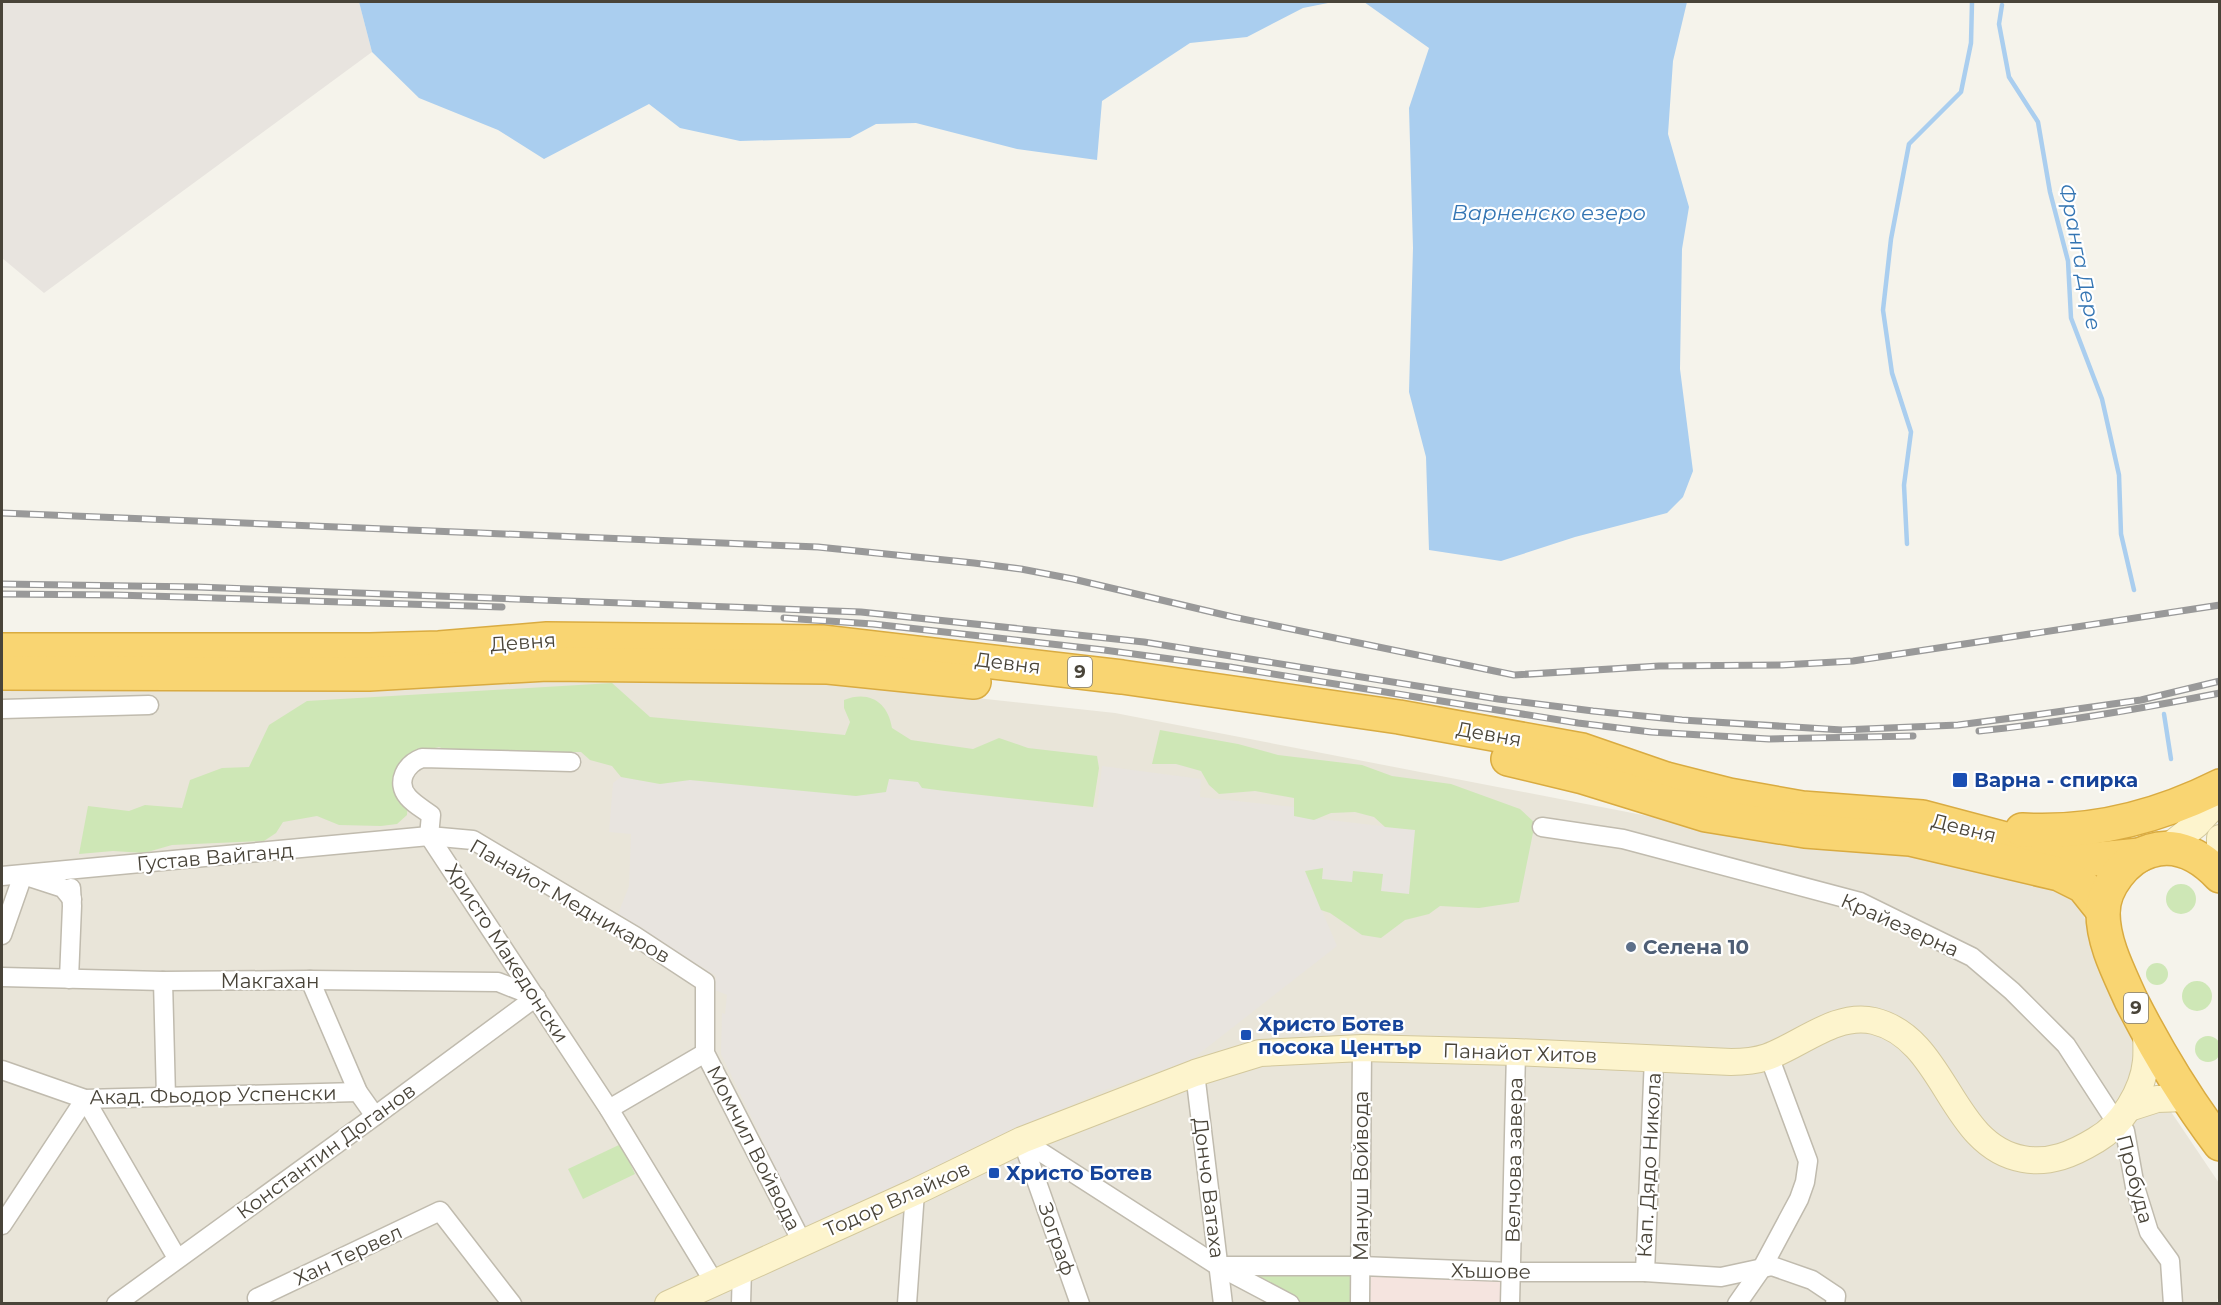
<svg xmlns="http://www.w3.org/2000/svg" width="2221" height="1305" font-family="Montserrat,sans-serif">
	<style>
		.residential { fill: #e9e5d9 }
		.industrial { fill: #e8e4df }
		.medical { fill: #f5e4df }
		.green { fill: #cee7b6 }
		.water { fill: #aaceef }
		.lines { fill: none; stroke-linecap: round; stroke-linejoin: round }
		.stream { stroke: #aaceef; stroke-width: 4.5 }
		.street-casing { stroke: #c0bbae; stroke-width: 21 }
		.secondary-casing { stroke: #d3c89c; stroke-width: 28 }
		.highway-casing { stroke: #d9ab41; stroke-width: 36 }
		.street { stroke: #fff; stroke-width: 18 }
		.secondary { stroke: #fdf4cd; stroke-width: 26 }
		.highway { stroke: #f9d572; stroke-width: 33 }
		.rail-casing { stroke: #999; stroke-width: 7 }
		.rail { stroke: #fff; stroke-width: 4.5; stroke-dasharray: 14; stroke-linecap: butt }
		.transit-dot { fill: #1a4fb4; stroke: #fff; stroke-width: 2 }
		.service-dot { fill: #5c6f8a; stroke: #fff; stroke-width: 2 }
		.labels { text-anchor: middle; stroke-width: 4.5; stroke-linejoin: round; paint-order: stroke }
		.shield { fill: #fff; stroke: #807c74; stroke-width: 1.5 }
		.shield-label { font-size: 18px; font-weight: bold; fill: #494439 }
		.street-label { font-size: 20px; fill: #494439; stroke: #fff }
		.transit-label { font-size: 20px; font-weight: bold; fill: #164399; stroke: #fff; text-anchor: start }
		.service-label { font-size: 20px; font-weight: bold; fill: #4e5e75; stroke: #fff; text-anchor: start }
		.water-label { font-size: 21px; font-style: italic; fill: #3475b3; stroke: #fff }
	</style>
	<rect width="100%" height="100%" fill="#f5f3eb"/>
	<!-- residential -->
	<path class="residential" d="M650,674l170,7 295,32 538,104 259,34 154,41 12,10 75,183 66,98v112l-3,9 -2214,-1v-614z"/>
	<!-- industrial -->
	<g class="industrial">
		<path d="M2,2h357l13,50 -328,241 -42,-35z"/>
		<path d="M1102,766l99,13 -1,18 94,10 1,9 121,14 -7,64 -28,-3 1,-16 -30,7 -30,-3 1,-10 -18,2 32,75 -146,114 -92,32 -294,136 -84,-174 1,-41 3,1 2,-19 -12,-5 1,-14 -98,-62 11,-28 2,-52 -22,-2 4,-49 8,-6 39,7 30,-4 196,12 3,-13 29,3 27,9 152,17z"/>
	</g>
	<!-- medical -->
	<path class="medical" d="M1371,1275l130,3 -1,25 -130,1z"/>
	<!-- green -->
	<g class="green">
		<path d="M612,683l38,34 195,18 5,-13 -6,-14v-8c25,-10 44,2 48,28l19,12 62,9 26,-11 29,10 69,8 2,12 -6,39 -148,-16 -23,-3 -4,-6 -29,-3 -3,13 -30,4 -166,-16 -30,4 -39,-7 -9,-11 -22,-6 -9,-8h-12l-8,7 -105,-5 -17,-7 -28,7 -4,61 -10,9 -16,2 -42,-1 -22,-9 -34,6 -7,11 -12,8 -92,4 -28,8 -31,-2 -34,3 9,-48 41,5 16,-6 37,3 8,-28 32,-12 27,-1 20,-42 38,-24z"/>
		<path d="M1160,730l78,14 40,11 84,10 30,11 59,8 69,25 15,14 -16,79 -40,6 -39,-2 -11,8 -24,6 -24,18 -19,-3 -32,-22 -9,-3 -16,-39 18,-3 -1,11 30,3 1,-11 30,3 -2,17 28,3 6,-64 -30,-3 -11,-10 -19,-5 -24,1 -17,7 -20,-4v-18l-39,-7 -36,3 -10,-9 -8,-14 -25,-7h-24z"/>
		<circle cx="2181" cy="899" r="15"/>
		<circle cx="2157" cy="974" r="11"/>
		<circle cx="2197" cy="996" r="15"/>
		<circle cx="2208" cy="1049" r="13"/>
		<path d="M621,1144l14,30 -52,25 -15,-30z"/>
		<path d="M1218,1266h143l-1,37h-70z"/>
	</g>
	<!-- water -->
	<g class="water">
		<path d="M359,2h974l-30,6 -56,29 -57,6 -88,58 -5,59 -80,-11 -101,-26 -40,1 -26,14 -110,3 -60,-13 -31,-24 -105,55 -46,-29 -79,-32 -47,-46z"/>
		<path d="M1364,2h323l-14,59 -5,73 21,73 -7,42 -2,120 13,102 -10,26 -16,16 -92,24 -74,24 -72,-11 -3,-93 -17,-65 4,-144 -4,-140 20,-60z"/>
	</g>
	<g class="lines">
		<!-- stream -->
		<g class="stream">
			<path d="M2002,5l-3,19 10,53 29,45 12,70 18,69 3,57 31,81 17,76 2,59 13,56"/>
			<path d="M1907,544l-3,-59 7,-53 -19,-59 -9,-63 8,-71 18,-95 52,-52 10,-49 1,-41"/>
			<path d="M2164,714l7,45"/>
		</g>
		<!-- street casing -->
		<g class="street-casing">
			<g id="street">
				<path d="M2,709l147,-4"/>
				<path d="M571,762l-149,-4c-16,6 -27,24 -14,39 6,7 15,12 23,18l-2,21 180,273 105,173"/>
				<path d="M1542,827l81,12 237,63 112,55 40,34 54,54 50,77 9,9 10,56 14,45 21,29 3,43"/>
				<path d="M2,876l427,-40 44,4 162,96 70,46v71l97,189"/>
				<path d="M2,935l21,-60 40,13 9,11"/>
				<path d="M2,977l161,4 147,-1 188,2 38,15"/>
				<path d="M69,979l3,-73 -1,-18"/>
				<path d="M310,980l48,112 17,24"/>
				<path d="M163,981l3,116"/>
				<path d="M2,1070l83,29 273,-7"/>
				<path d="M1195,1073l28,231"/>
				<path d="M609,1109l96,-56"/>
				<path d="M1022,1140l196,126 72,38"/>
				<path d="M1022,1140l58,164"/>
				<path d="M2,1225l83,-126 92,159"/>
				<path d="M1218,1266h143l150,6h134l76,5 51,-11 40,14 24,16 -1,8"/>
				<path d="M1645,1272l9,-214"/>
				<path d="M257,1298l183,-87 72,93"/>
				<path d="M116,1304l259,-188 161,-119"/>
				<path d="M741,1304l1,-35"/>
				<path d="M907,1304l8,-112"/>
				<path d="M1360,1304l2,-256"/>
				<path d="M1510,1304l6,-252"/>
				<path d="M1737,1304l25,-36 37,-69 6,-17 3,-21 -39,-105"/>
			</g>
		</g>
		<!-- secondary casing -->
		<g class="secondary-casing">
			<g id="secondary">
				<path d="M2220,838v10"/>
				<path d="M2167,848l30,-24 23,-25"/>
				<path d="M2129,1108l28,-9 29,-1"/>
				<path d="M668,1304l247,-112 107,-52 173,-67 65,-20 102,-5 154,4 215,10c13,0 24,-1 36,-5 34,-12 69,-45 107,-36 73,18 75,125 149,138 27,5 50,-5 73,-19 26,-15 47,-49 50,-79 1,-10 0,-21 0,-32"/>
			</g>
		</g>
		<!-- highway casing -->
		<g class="highway-casing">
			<g id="highway">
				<path d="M2,650h368l69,-2 108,-9 275,3 300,35 277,40 183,33 84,29 63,16 73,13 120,9 117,31 40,8 20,3 41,-4"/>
				<path d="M2,673l367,1 178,-10 281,3 146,15"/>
				<path d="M1508,759l75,18 123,38 99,16 105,8 149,35 24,12 20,25"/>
				<path d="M2022,830c70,4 136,-13 198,-44"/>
				<path d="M2220,876c-18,-19 -43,-34 -70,-25 -24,7 -47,36 -47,62 0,30 16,60 28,87 26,51 54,98 89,144"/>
			</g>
		</g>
		<!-- street -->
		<use href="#street" class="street"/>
		<!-- secondary -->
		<use href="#secondary" class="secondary"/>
		<!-- highway -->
		<use href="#highway" class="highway"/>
		<!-- rail casing -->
		<g class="rail-casing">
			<g id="rail">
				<path d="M2,513l816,34 156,16 47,6 52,10 160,38 281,58 145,-9 123,-1 71,-4 367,-56"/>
				<path d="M2,584l196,3 663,25 283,30 354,57 95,12 89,9 160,10 116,-5 77,-10 106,-15 79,-19"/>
				<path d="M2,594l114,1 386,12"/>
				<path d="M784,618l89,6 231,26 126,17 348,56 73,9 118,7 144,-3"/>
				<path d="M1979,731c81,-8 160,-22 241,-38"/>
			</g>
		</g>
		<!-- rail -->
		<use href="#rail" class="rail"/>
	</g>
	<!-- markers -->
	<g class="transit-dot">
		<rect x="1952" y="772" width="16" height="16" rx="3"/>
		<rect x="1240" y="1029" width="12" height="12" rx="3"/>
		<rect x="988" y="1167" width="12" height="12" rx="3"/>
	</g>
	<circle class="service-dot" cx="1631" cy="947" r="6"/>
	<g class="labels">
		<!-- shield labels -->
		<g class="shield">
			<rect x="1068" y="657" width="24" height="30" rx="4.5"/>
			<rect x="2124" y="993" width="24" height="30" rx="4.5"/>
		</g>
		<g class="shield-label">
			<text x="1080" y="678">9</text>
			<text x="2136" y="1014">9</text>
		</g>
		<!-- street labels -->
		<g class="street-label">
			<text transform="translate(523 642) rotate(-4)" y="7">Девня</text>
			<text transform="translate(1008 663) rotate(7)" y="7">Девня</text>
			<text transform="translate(1489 734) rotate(10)" y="7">Девня</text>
			<text transform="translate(1964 828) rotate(14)" y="7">Девня</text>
			<text transform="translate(215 857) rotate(-5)" y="7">Густав Вайганд</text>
			<text transform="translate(570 901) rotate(30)" y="7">Панайот Медникаров</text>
			<text transform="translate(1900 925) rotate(24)" y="7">Кpaйeзepнa</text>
			<text transform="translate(507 953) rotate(57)" y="7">Христо Македонски</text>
			<text x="270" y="988">Макгахан</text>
			<text transform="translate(1520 1053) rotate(2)" y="7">Панайот Хитов</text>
			<text transform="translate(213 1095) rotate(-1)" y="7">Акад. Фьодор Успенски</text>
			<text transform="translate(754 1148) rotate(63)" y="7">Момчил Войвода</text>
			<text transform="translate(326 1151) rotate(-36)" y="7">Константин Доганов</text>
			<text transform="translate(1514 1160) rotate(-89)" y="7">Велчова завера</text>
			<text transform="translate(1649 1165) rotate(-87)" y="7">Кап. Дядо Никола</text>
			<text transform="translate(1361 1176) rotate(-90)" y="7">Mануш Войвода</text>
			<text transform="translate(2135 1179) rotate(75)" y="7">Прoбудa</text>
			<text transform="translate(1209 1188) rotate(83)" y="7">Дончо Ватаха</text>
			<text transform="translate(897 1199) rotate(-24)" y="7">Тодор Влайков</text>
			<text transform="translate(1057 1239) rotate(71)" y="7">Зограф</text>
			<text transform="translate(348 1255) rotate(-25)" y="7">Хан Тервел</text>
			<text transform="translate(1491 1271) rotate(1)" y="7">Хъшове</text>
		</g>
		<!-- transit labels -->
		<g class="transit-label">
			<text x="1974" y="787">Варна - спирка</text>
			<text x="1258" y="1031">Христо Ботев<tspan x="1258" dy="23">посока Център</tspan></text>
			<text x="1006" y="1180">Христо Ботев</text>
		</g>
		<!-- service labels -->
		<g class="service-label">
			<text x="1643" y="954">Селена 10</text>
		</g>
		<!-- water labels -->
		<g class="water-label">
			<text x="1549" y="220">Варненско езеро</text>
			<text transform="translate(2080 257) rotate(79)" y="7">Франга Дере</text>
		</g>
	</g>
	<!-- border -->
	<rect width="2221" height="1305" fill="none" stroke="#494439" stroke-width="6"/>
</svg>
